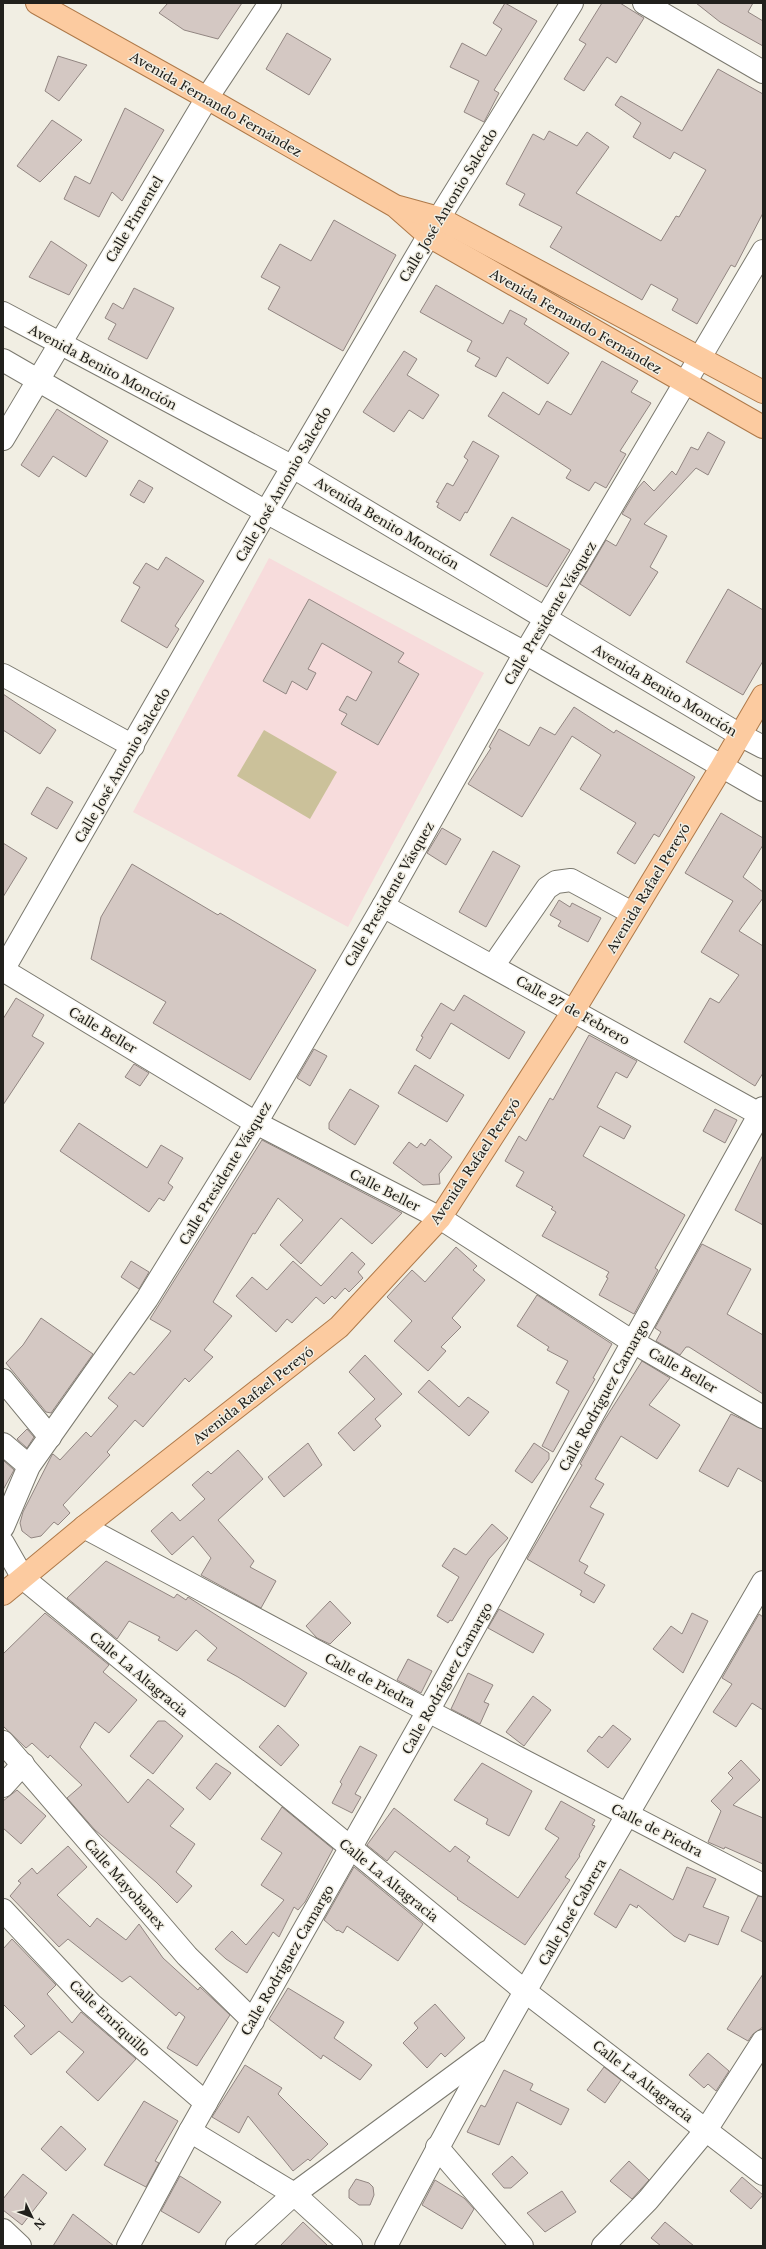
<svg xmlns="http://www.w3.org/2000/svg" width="766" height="2249" font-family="'Libre Baskerville',serif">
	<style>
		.education { fill: #f7dcdc }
		.green { fill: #cbc19a }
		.building { fill: #d4c8c3; stroke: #928682 }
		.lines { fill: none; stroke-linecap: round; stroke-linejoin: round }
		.minor-casing { stroke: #7b796f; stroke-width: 24 }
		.major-casing { stroke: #ae7949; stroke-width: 24 }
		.minor { stroke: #fff; stroke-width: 22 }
		.major { stroke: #fccba0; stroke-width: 22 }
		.labels { text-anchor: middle; stroke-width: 3; stroke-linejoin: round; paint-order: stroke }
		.street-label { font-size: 13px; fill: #21201c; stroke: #f1eee3 }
	</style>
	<rect width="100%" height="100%" fill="#f1eee3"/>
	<!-- education -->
	<path class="education" d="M269,558l215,115 -136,254 -215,-115z"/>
	<!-- green -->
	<path class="green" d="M264,730l73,42 -27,47 -73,-43z"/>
	<!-- building -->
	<g class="building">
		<path d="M168,3h74l-24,36 -34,-9 -25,-17z"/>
		<path d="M505,3l32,18 -43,69 5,3 -15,29 -20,-10 15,-31 -29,-14 12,-24 24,13 16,-27 -9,-6z"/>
		<path d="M602,3h18l24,15 -28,45 -9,-6 -23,34 -20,-12 22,-35 -7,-4z"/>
		<path d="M696,3h57l-5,9 15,9v25l-43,-24z"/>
		<path d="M287,33l44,26 -22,36 -43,-26z"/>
		<path d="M58,56l29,9 -28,36 -14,-10z"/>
		<path d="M718,69l45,25v119l-28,54 -4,-2 -34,59 -25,-14 6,-11 -27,-15 -9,16 -92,-53 12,-20 -43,-22 6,-11 -19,-10 27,-50 11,6 5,-9 28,15 10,-14 22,15 -33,46 85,48 15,-25 3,1 27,-47 -32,-18 -4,7 -37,-22 8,-14 -26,-18 6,-9 61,35z"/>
		<path d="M125,108l39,22 -42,71 -10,-9 -13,25 -35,-18 11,-23 15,8z"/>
		<path d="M52,120l30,20 -42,42 -23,-16z"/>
		<path d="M334,220l62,35 -53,96 -75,-42 12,-22 -19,-10 19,-33 31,17z"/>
		<path d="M51,241l36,24 -18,30 -40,-18z"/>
		<path d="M436,285l67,39 7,-14 17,9 -3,5 45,29 -21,31 -41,-27 -11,20 -21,-11 5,-8 -13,-7 5,-10 -52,-29z"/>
		<path d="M134,288l40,20 -27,51 -39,-20 8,-15 -11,-6 8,-15 10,6z"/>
		<path d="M404,351l13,8 -10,16 32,20 -16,24 -14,-9 -15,22 -31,-20z"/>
		<path d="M602,361l36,20 -7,11 20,11 -31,48 6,3 -20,34 -11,-6 -6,9 -23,-13 5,-8 -83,-54 15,-24 36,23 8,-14 24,14z"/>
		<path d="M57,409l51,32 -22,36 -33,-21 -14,21 -18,-12z"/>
		<path d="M708,432l17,10 -17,33 -12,-7 -52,56 23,12 -17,31 8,5 -28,44 -50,-32 26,-44 10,6 15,-27 -9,-5 15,-25 7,-8 10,10 18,-20 4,4 15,-28 7,3z"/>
		<path d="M473,441l26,15 -32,57 -2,-1 -5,9 -23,-14 2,-4 -3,-1 11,-19 6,3 15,-26 -4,-3z"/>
		<path d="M139,480l14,8 -9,15 -14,-8z"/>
		<path d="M512,517l58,33 -23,37 -57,-32z"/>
		<path d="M166,557l38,24 -29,45 4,3 -12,19 -46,-27 19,-34 -7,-4 13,-20 12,7z"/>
		<path d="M728,589l35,21v51l-20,34 -57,-33z"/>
		<path d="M309,599l95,54 -6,9 21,12 -41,71 -37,-21 6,-10 -8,-4 8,-14 9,5 16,-29 -50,-29 -14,26 8,4 -9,17 -15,-9 -6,13 -23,-13z"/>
		<path d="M3,694l53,36 -16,24 -37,-24z"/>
		<path d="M574,707l40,26 2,-3 79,47 -36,60 -5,-3 -19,30 -18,-11 19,-30 -56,-34 21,-34 -29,-19 -50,81 -54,-33 23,-36 -2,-1 10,-18 30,17 11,-19 15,8z"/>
		<path d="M47,787l26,15 -16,27 -26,-15z"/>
		<path d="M721,813l42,25v7l-20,32 20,15v6l-24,33 24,15v127l-8,13 -71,-44 26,-44 9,5 20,-28 -38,-23 32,-51 -48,-28z"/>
		<path d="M442,828l19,11 -15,26 -19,-12z"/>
		<path d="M3,843l24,15 -24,39z"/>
		<path d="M493,851l27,15 -34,61 -27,-15z"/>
		<path d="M132,864l86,51 2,-2 96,57 -66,110 -97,-57 13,-21 -75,-43 10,-42z"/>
		<path d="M559,900l11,7 2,-4 29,15 -13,24 -30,-16 3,-5 -11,-6z"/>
		<path d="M464,995l61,37 -16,27 -58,-36 -21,36 -14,-9 7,-13 -2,-1 20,-33 13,8z"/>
		<path d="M16,998l28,17 -12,21 12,7 -41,62v-86z"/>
		<path d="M589,1035l48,26 -10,17 -11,-6 -19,35 34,19 -7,13 -24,-13 -17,30 102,59 -30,53 3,2 -24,44 -35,-19 9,-17 -2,-1 3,-5 -67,-36 14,-24 -5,-3 2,-2 -37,-21 8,-14 -19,-11 14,-25 7,5 24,-43 3,2z"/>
		<path d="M314,1049l13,7 -17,30 -13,-8z"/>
		<path d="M134,1064l15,9 -9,13 -15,-9z"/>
		<path d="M415,1065l49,30 -17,27 -49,-29z"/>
		<path d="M350,1089l29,17 -24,39 -26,-16v-6z"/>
		<path d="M715,1109l22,11 -12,23 -22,-12z"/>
		<path d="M79,1123l68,45 14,-23 22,13 -15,25 5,4 -9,14 -5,-3 -10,14 -89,-61z"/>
		<path d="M430,1139l22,18 -13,17 1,10 -17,1 -30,-22 16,-21 8,6 4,-5 4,3z"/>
		<path d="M262,1140l140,73 -30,31 -31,-26 -40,46 -21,-19 23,-25 -25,-22 -23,36 -2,-1 -40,69 19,14 -28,34 9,7 -24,25 -4,-4 -42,49 -8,-7 -28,32 3,3 -47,50 7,8 -12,12 -4,-3 -13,14 -10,2 -9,-7 -2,-8 3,-11 29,-57 1,-1 7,6 26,-28 5,5 27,-31 -10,-8 22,-26 4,3 34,-40 3,-4 -21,-12z"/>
		<path d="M763,1155v70l-28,-15z"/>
		<path d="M702,1244l49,25 -24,45 36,21v59l-74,-47h-3l-6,8 -24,-14 5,-9 -6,-4z"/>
		<path d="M456,1247l21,19 -4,4 12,10 -33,38 9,9 -20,20 5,4 -18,20 -34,-30 18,-20 -25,-24 25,-27 13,12z"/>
		<path d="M352,1252l13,12 -7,8 5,6 -14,14 -4,-4 -10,11 -3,-3 -8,8 -8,-7 -24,26 -5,-4 -11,13 -40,-36 16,-19 15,13 26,-29 28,25z"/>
		<path d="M131,1261l18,11 -10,17 -18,-12z"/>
		<path d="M537,1295l75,49 -19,34 2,1 -42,73 -11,-6 27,-55 -13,-8 12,-22 -21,-11 2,-3 -32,-21z"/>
		<path d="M41,1318l52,36 -42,59 -5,-1 -40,-49 17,-18z"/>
		<path d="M365,1355l37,39 -27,25 6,7 -27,25 -16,-18 37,-34 -26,-27z"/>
		<path d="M642,1361l28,17 -21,27 31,20 -23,34 -36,-23 -26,43 9,5 -14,23 14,7 -25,47 9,5 -4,7 21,12 -11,18 -14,-8 2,-4 -55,-32 55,-94 -2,-1 22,-40z"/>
		<path d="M429,1380l30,27 9,-10 21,15 -20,24 -51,-44z"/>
		<path d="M731,1414l32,15v53l-25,-14 -10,19 -29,-16z"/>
		<path d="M27,1429l7,8 -7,11 -10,-9z"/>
		<path d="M308,1443l14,22 -38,32 -16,-20z"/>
		<path d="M534,1443l15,10v6l-17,24 -17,-12z"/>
		<path d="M238,1450l25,29 -45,41 36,41 -4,6 26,14 -15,27 -60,-33 10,-17 -18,-22 -21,19 -21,-24 21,-19 8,9 25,-22 -13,-14 16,-14 3,3z"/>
		<path d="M3,1460l11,10 -11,20z"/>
		<path d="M492,1524l16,14 -19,21 -37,62 -2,-1 -2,3 -11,-7 22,-39 -17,-11 12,-18 12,7z"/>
		<path d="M106,1561l68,37 3,-4 9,6 2,-3 119,76 -22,34 -47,-30 -31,-17 10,-12 -21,-18 -19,21 -19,-11 2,-3 -31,-16 -12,18 -50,-41z"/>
		<path d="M330,1601l21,22 -21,21 -13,-6 -11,-12z"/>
		<path d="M499,1609l45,25 -11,19 -45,-25z"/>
		<path d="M45,1613l64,52 -6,7 34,28 -28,33 -14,-11 -15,25 48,56 20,-24 36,30 -14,17 25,18 -19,28 16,14 -15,17 -21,-21 -61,-52 -28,-32 15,-13 -32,-30 -2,3 -16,-15 -6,5 -23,-22v-72z"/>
		<path d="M692,1613l16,8 -25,52 -30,-24 18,-23 11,8z"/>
		<path d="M759,1614l4,3v93l-11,-7 -16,24 -23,-15 19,-28 -10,-6z"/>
		<path d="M408,1659l24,12 -11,22 -24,-13z"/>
		<path d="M468,1673l25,12 -9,17 5,2 -9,20 -29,-15z"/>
		<path d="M533,1696l18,14 -27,36 -18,-14z"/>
		<path d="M158,1721h7l18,15 -30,38 -23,-18z"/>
		<path d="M278,1725l21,20 -18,21 -22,-19z"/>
		<path d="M613,1725l18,14 -23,29 -21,-17 12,-15 3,2z"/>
		<path d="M360,1746l17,9 -22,39 6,3 -9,16 -20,-10 10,-19 -2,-2z"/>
		<path d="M741,1760l19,20 -27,25 30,13v46l-38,-17 -1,2 -16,-7 13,-31 -10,-10 22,-23 -5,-5z"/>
		<path d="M216,1763l15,10 -21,27 -14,-12z"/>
		<path d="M482,1763l50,28 -23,45 -23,-12 2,-5 -34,-19z"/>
		<path d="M17,1790l29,26 -25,28 -18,-16v-27z"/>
		<path d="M561,1801l34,19 -3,5 3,1 -16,29 1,1 -15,21 5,3 -45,65 -68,-46 1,-1 -63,-47 -8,10 -20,-16 27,-37 56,44 5,-6 15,11 -3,4 51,37 41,-60 -14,-9z"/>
		<path d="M282,1807l51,42 -28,53 -7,8 -4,-3 -15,30 -6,-5 -26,41 -21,-14 -11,-10 17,-18 14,14 38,-45 -23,-15 21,-32 -21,-14z"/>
		<path d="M68,1846l19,21 -30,28 33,32 7,-9 29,22 13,-16 24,34 35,32 2,-3 30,28 -33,51 -30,-18 18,-31 -6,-5 -3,4 -46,-40 -8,6 -54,-43 -9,8 -49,-51 11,-13 -3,-2 14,-13 5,6z"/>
		<path d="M354,1867l69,57 -25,37 -51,-35 -4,7 -5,-3 -1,1 -13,-11z"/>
		<path d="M687,1867l29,12 -13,28 26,10 -11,28 -29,-11 -4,8 -11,-6 -36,-31 -1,3 -7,-4 -14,24 -22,-14 26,-45 53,31z"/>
		<path d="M758,1896l5,1v45l-22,-11z"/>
		<path d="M12,1939l44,46 -9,9 25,29 9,-11 55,47 -38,42 -32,-29 18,-20 -25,-21 -28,24 -17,-19 11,-10 -22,-22v-55z"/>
		<path d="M763,1974v53l-10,7 -5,7 -21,-12z"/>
		<path d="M288,1988l56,34 -10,16 38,27 -12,15 -37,-25 -2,4 -52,-40z"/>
		<path d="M435,2004l30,34 -20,19 -4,-4 -14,15 -24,-25 15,-15 -4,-5z"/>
		<path d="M708,2053l21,18 -13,20 -8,-7 -4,4 -15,-13z"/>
		<path d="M245,2065l37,23 -4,6 50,50 -18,17 -2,-2 -15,12 -45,-55 -9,17 -27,-16z"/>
		<path d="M604,2067l17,13 -16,23 -18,-13z"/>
		<path d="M504,2070l29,14 -3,6 39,19 -8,16 -44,-23 -18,43 -32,-13 14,-27 4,2z"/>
		<path d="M144,2101l34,20 -23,40 4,2 -13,24 -42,-22z"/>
		<path d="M61,2126l25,23 -20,22 -25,-22z"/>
		<path d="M512,2156l16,17 -17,15h-7l-12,-14z"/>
		<path d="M629,2161l20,19 -17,19 -22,-18z"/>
		<path d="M23,2174l24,19 -25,32 -19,-15v-11z"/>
		<path d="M180,2176l41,26 -22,31 -38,-22z"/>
		<path d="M742,2177l21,18 -12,14 -21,-18z"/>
		<path d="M356,2179l13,4 4,4 1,8 -4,10h-11l-10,-7v-8z"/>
		<path d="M435,2180l29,18 10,11 -12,20 -40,-24z"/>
		<path d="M562,2191l14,21 -31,20 -18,-19z"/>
		<path d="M73,2214l41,32h-61z"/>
		<path d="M303,2222l25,24h-48z"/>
		<path d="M665,2222l29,24h-33l-10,-8z"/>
	</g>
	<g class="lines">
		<!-- minor casing -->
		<g class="minor-casing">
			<g id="minor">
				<path d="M644,3l119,69"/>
				<path d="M3,313l290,154 447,268 23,12"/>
				<path d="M3,360l263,152 259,141 238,137"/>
				<path d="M3,439l204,-341 63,-95"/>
				<path d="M3,675l130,71"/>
				<path d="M383,906l380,210"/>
				<path d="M493,966l54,-78 9,-6 15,-2 61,33"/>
				<path d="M3,970l263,-458 173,-294 133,-215"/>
				<path d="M3,970l253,153 184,95 193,124 130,75"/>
				<path d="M3,1380l47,57"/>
				<path d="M3,1444l26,22"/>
				<path d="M3,1527l26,-61 118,-167 109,-176 127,-217 142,-253 238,-402"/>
				<path d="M84,1527l344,184 335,174"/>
				<path d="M3,1543l20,35 503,414 237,182"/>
				<path d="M3,1742l184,214 66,65"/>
				<path d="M3,1786l20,-22"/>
				<path d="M3,1910l88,94 115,99"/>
				<path d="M190,2131l104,63 57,52"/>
				<path d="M437,2147l85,99"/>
				<path d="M3,2230l17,16"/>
				<path d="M128,2246l62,-115 238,-420 335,-603"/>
				<path d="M237,2246l57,-52 193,-142"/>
				<path d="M386,2246c117,-226 250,-444 377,-664"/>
				<path d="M603,2246l45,-46 58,-70 57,-89"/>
			</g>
		</g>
		<!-- major casing -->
		<g class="major-casing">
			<g id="major">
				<path d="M37,3l170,95 188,108 34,30 334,191"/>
				<path d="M399,207l40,11 324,174"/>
				<path d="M3,1594l81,-67 255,-200 101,-109 134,-208 147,-242 42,-72"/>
			</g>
		</g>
		<!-- minor -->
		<use href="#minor" class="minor"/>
		<!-- major -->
		<use href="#major" class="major"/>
	</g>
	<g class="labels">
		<!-- street labels -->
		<g class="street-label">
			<text transform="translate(216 104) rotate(30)" y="5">Avenida Fernando Fernández</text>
			<text transform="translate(448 205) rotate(-59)" y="5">Calle José Antonio Salcedo</text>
			<text transform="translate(134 219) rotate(-59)" y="5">Calle Pimentel</text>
			<text transform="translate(576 321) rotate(30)" y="5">Avenida Fernando Fernández</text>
			<text transform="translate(103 367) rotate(28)" y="5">Avenida Benito Monción</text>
			<text transform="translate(283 484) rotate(-60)" y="5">Calle José Antonio Salcedo</text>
			<text transform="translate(387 523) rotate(31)" y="5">Avenida Benito Monción</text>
			<text transform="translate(550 613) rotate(-59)" y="5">Calle Presidente Vásquez</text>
			<text transform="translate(665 690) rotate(31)" y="5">Avenida Benito Monción</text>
			<text transform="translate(122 765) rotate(-60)" y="5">Calle José Antonio Salcedo</text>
			<text transform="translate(648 888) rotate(-59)" y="5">Avenida Rafael Pereyó</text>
			<text transform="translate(389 894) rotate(-60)" y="5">Calle Presidente Vásquez</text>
			<text transform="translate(573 1010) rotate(29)" y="5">Calle 27 de Febrero</text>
			<text transform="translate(103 1030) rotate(31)" y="5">Calle Beller</text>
			<text transform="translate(475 1161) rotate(-56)" y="5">Avenida Rafael Pereyó</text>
			<text transform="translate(225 1173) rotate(-59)" y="5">Calle Presidente Vásquez</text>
			<text transform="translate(385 1190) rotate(27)" y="5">Calle Beller</text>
			<text transform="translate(683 1370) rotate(30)" y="5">Calle Beller</text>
			<text transform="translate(253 1395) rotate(-38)" y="5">Avenida Rafael Pereyó</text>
			<text transform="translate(604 1395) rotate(-61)" y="5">Calle Rodríguez Camargo</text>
			<text transform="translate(139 1674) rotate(40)" y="5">Calle La Altagracia</text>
			<text transform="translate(447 1678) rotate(-61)" y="5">Calle Rodríguez Camargo</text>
			<text transform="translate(370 1680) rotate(28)" y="5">Calle de Piedra</text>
			<text transform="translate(657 1830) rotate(27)" y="5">Calle de Piedra</text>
			<text transform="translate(389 1880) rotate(39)" y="5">Calle La Altagracia</text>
			<text transform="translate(125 1884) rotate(49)" y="5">Calle Mayobanex</text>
			<text transform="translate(572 1912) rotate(-60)" y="5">Calle José Cabrera</text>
			<text transform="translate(287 1960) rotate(-60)" y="5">Calle Rodríguez Camargo</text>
			<text transform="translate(110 2018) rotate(43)" y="5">Calle Enriquillo</text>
			<text transform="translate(643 2081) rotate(38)" y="5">Calle La Altagracia</text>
		</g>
	</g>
	<!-- border -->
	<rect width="766" height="2249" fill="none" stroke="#21201c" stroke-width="8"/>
	<!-- north arrow -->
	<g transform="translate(32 2217) rotate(133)" stroke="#f1eee3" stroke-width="3" paint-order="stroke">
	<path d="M0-3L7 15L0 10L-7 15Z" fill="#21201c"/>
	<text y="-6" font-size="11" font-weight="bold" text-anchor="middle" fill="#21201c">N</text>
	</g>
</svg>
